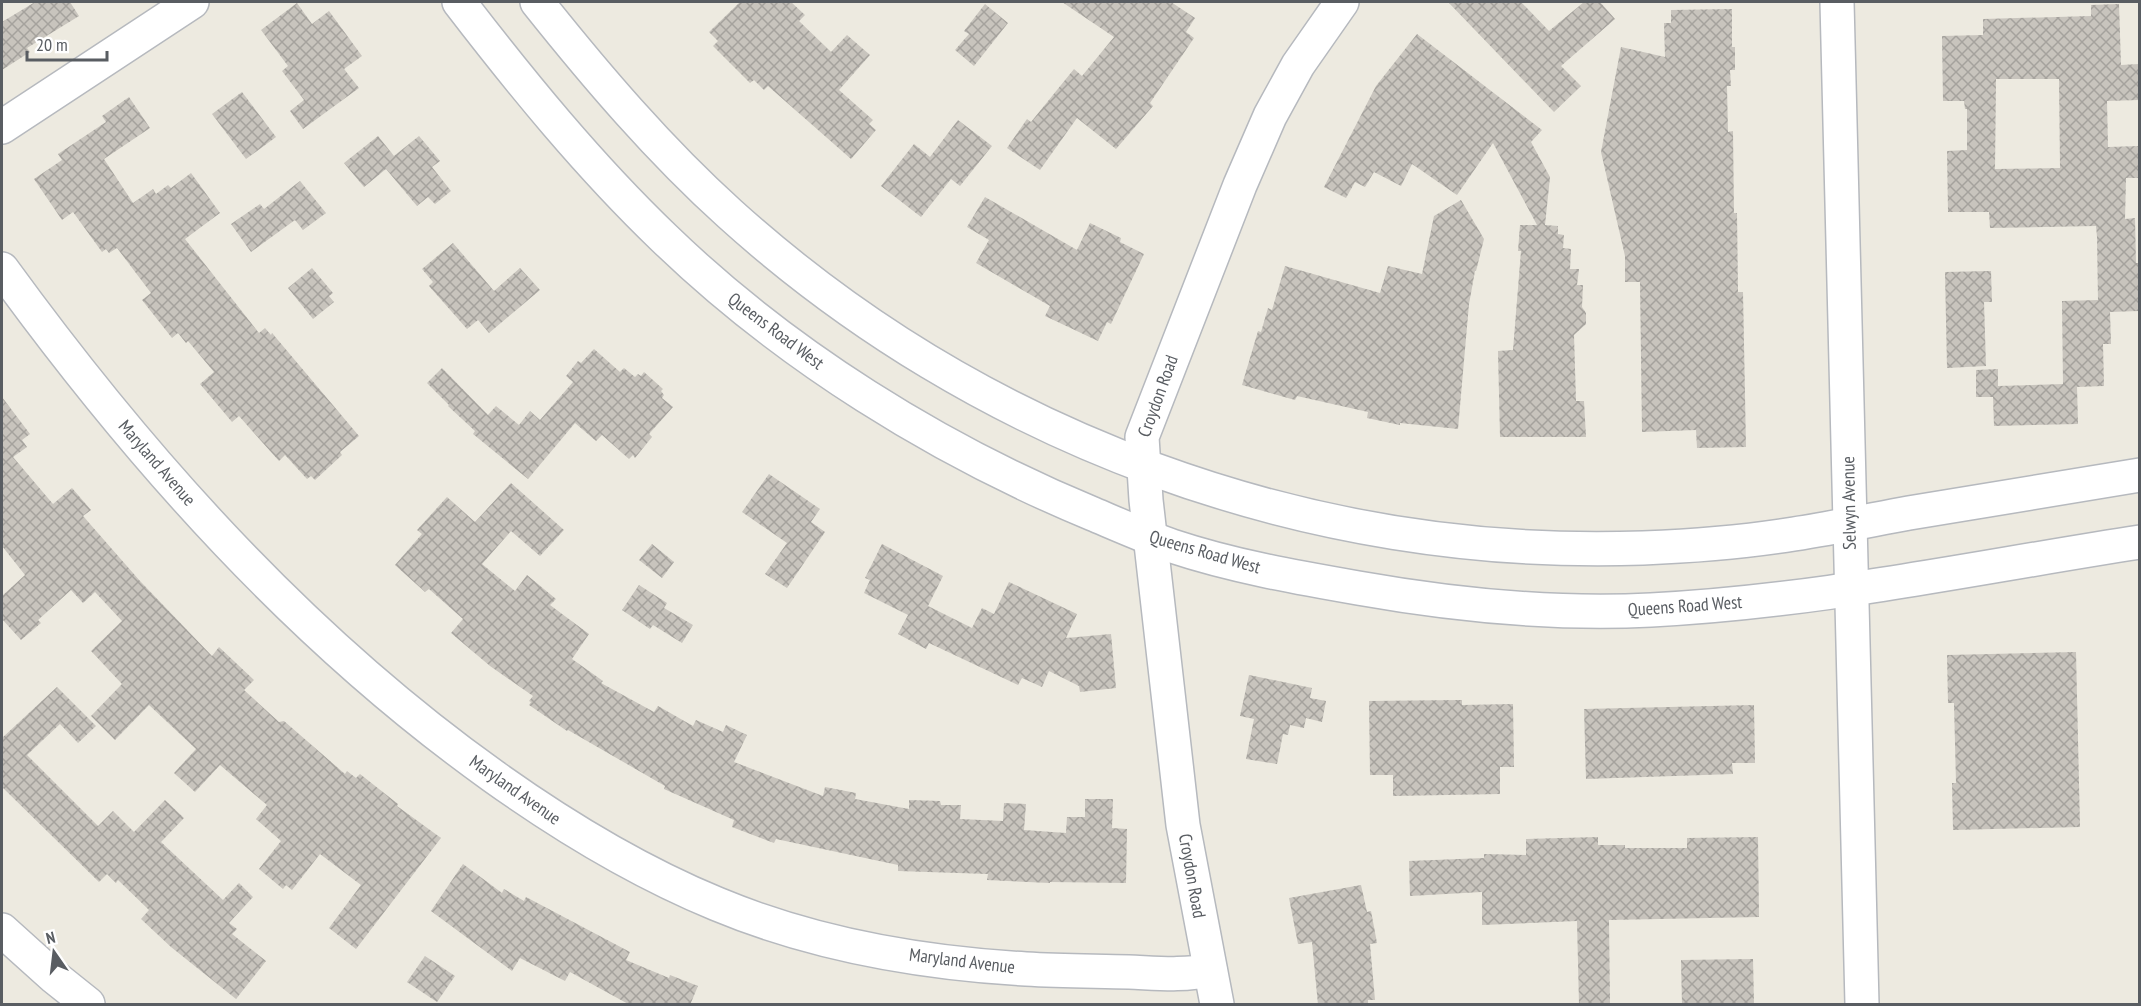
<svg xmlns="http://www.w3.org/2000/svg" width="2141" height="1006" font-family="'PT Sans Narrow',sans-serif">
	<style>
		.building { fill: url(#building-cross-hatch); fill-rule: evenodd }
		.lines { fill: none; stroke-linecap: round; stroke-linejoin: round }
		.minor-casing { stroke: #b6b9be; stroke-width: 36 }
		.minor { stroke: #fff; stroke-width: 33 }
		.labels { text-anchor: middle; stroke-width: 5; stroke-linejoin: round; paint-order: stroke }
		.street-label { font-size: 18px; fill: #595d62; stroke: #fff }
	</style>
	<defs>
		<pattern id="building-cross-hatch" width="8" height="8" patternUnits="userSpaceOnUse" patternTransform="scale(1.5)"><rect width="8" height="8" fill="#c8c4bd"/><path d="M0 0l8 8M0 8l8-8" fill="none" stroke="#a5a29d"/></pattern>
	</defs>
	<rect width="100%" height="100%" fill="#edeae0"/>
	<!-- building -->
	<g class="building">
		<path d="M35,2h35l9,14 -52,32 3,4 -28,18v-48z"/>
		<path d="M740,2h51l14,13 -6,6 32,31 16,-17 23,20 -31,35 34,30 -4,4 7,6 -25,29 -83,-73 -4,4 -10,-10 -4,3 -37,-37 5,-5 -9,-9z"/>
		<path d="M1062,2h109l24,16 -9,14 8,6 -44,65 3,3 -37,43 -39,-31 -37,52 -33,-22 20,-29 4,3 43,-53 8,7 32,-39z"/>
		<path d="M1448,2h73l28,29 35,-29h16l15,17 -54,47 20,20 -27,26z"/>
		<path d="M297,3l15,21 17,-13 33,45 -18,13 15,19 -56,41 -13,-18 14,-11 -22,-29 6,-5 -27,-36z"/>
		<path d="M985,4l23,19 -34,43 -19,-16 14,-16 -5,-3z"/>
		<path d="M2119,4l2,61 18,-1v36l-32,1 1,46 31,-1v32h-13l-1,41 10,-1 1,45h3v48l-29,1 1,32h-8l1,42 -27,1 1,37 -84,2 -1,-29h-17v-27l22,-1v17l65,-2 -1,-83 36,-1 -1,-63 -1,-11 -106,2 -1,-16h-41l-1,-61 20,-1v-41h-2l-1,-8h-21l-1,-65 41,-1v-16l108,-3v-11zM1996,79h63l1,89 -65,1z"/>
		<path d="M1732,9v38h3v23h-5l1,16h-4l1,46 5,-1 1,82h3l1,79h5l3,155 -49,1 -1,-18 -54,2 -2,-150h-15v-26l-24,-104 20,-105 44,10 -1,-34h7v-13z"/>
		<path d="M1417,34l125,96 -11,12 19,35 -5,48 13,1v8l6,1 -1,13 8,1 -1,20h9l-2,16h6l-1,22 4,6v11l-12,11 2,66h8l2,36h-86l-2,-86 15,-1 8,-99h-3l2,-26h17l-44,-82 -36,52 -45,-31 -11,22 -27,-14 -9,15 -10,-5 -9,16 -22,-11 52,-101z"/>
		<path d="M242,92l34,45 -30,22 -34,-45z"/>
		<path d="M129,97l21,31 -46,31 29,44 20,-14 3,5 12,-9 3,3 20,-15 29,40 -35,26 74,94 6,-5 6,7 1,-2 87,103 -19,16 2,3 -27,25 -4,-4 -4,3 -22,-24 -6,6 -40,-45 -7,6 -32,-38 14,-12 -26,-31 -2,2 -8,-10 -6,5 -30,-38 9,-7 -34,-45 -8,5 -3,-4 -4,3 -29,-40 -11,8 -28,-41 28,-19 -4,-6 48,-32 -4,-6z"/>
		<path d="M958,120l34,26 -32,40 -9,-7 -30,38 -40,-31 33,-42 16,13z"/>
		<path d="M378,136l16,20 25,-20 21,25 -8,6 19,24 -16,13 -7,-7 -11,9 -31,-37 -22,18 -20,-24z"/>
		<path d="M300,181l26,32 -23,17 -8,-10 -44,32 -20,-28 29,-20 4,5z"/>
		<path d="M985,197l92,53 13,-27 31,15 -1,4 24,12 -33,70 -4,-2 -9,19 -53,-25 5,-10 -74,-43 13,-23 -22,-13z"/>
		<path d="M1461,200l23,39 -8,32h-1l-6,33 -11,125 -58,-6v2l-33,-7 1,-6 -71,-16 -2,4 -53,-15 16,-54 3,1 7,-24 4,2 13,-44 95,27 8,-27 34,8 12,-58z"/>
		<path d="M453,243l41,48 26,-23 20,22 -51,43 -11,-13 -11,9 -38,-43 4,-4 -11,-13z"/>
		<path d="M312,268l21,25 -4,3 5,6 -21,17 -25,-31z"/>
		<path d="M1991,271l1,31h-8l2,64 -39,2 -2,-96z"/>
		<path d="M594,349l26,23 4,-4 11,9 3,-3 3,2 3,-4 19,17 -2,2 3,4 -2,3 11,9 -24,27 3,3 -17,21 -2,-3 -4,4 -27,-24 -6,6 -21,-18 -47,56 -55,-45 2,-3 -27,-25 1,-1 -22,-22 15,-15 46,47 8,-9 23,19 11,-14 10,9 33,-38 -7,-6 12,-15 3,2z"/>
		<path d="M2,397l28,37 -8,6 5,7 -14,10 40,47 19,-16 19,22 -8,6 57,65 72,75 7,-9 35,33 -10,10 35,32 5,-1 61,53 2,-3 9,7 4,-4 38,30 -1,2 44,32 -85,111 -27,-21 32,-43 -41,-31 -28,36 -6,-5 -3,4 -24,-20 22,-28 -25,-22 11,-14 -47,-40 -25,27 -21,-19 22,-24 -47,-44 -34,35 -24,-24 31,-32 -31,-33 31,-30 -27,-29 -12,11 -12,-13 -33,30 3,3 -20,17 -19,-21v-23l23,-21 -23,-29z"/>
		<path d="M769,474l51,35 -9,13 14,10 -38,56 -22,-14 22,-31 -45,-31z"/>
		<path d="M511,483l53,47 -24,26 -29,-25 -29,33 33,27 12,-16 29,24 -6,6 39,29 -17,25 31,22 -2,2 53,29 4,-6 35,20 3,-6 27,12 3,-7 21,10 -13,27 89,34 2,-9 31,6 -1,6 54,10v-9l31,1 1,4h20l-1,14 43,2 1,-18 22,1 -2,26 42,3 1,-16h18v-18h28l-1,29 15,1 -1,54 -76,-1v1l-63,-3 1,-6 -90,-3v-6l-122,-26 -2,4 -42,-16 2,-7 -70,-31 1,-3 -97,-56 -1,1 -38,-26 2,-3 -2,-1 4,-5 -43,-30 -39,-33 12,-14 -34,-30 -4,3 -30,-27 27,-31 -5,-4 30,-33 28,25z"/>
		<path d="M652,544l22,18 -12,16 -23,-18z"/>
		<path d="M882,544l61,32 -15,30 44,22 10,-20 12,6 15,-32 68,32 -11,24 45,-4 5,54 -36,4 -1,-6 -30,-15 -7,16 -20,-9 -4,7 -89,-42 -3,6 -28,-15 10,-19 -44,-22 6,-13 -5,-2z"/>
		<path d="M639,585l28,18 -3,5 29,17 -11,18 -29,-18 -3,4 -28,-19z"/>
		<path d="M2076,652l4,175 -127,3 -1,-47h4l-2,-80h-6l-1,-48z"/>
		<path d="M1249,675l63,13 -2,10 16,3 -4,21 -16,-4 -2,10 -14,-3 -2,10 -5,-1 -6,30 -31,-5 8,-40 -14,-3z"/>
		<path d="M57,687l39,39 -18,17 -18,-19 -33,31 71,71 15,-15 21,21 31,-32 19,18 -23,24 62,58 16,-17 14,14 -24,26 8,6 -5,5 34,27 -30,38 -65,-52 -30,-28 8,-9 -31,-30 -2,3 -9,-9 -8,8 -97,-95v-49z"/>
		<path d="M1462,700v5l51,-1 1,63h-14v27l-107,2v-21h-23l-1,-74z"/>
		<path d="M1754,705l1,58h-23l1,11 -147,5 -2,-70z"/>
		<path d="M1598,837v8h27v3h62v-10l71,-1 1,80 -150,3 1,85h-31l-2,-84 -95,4v-33l-72,4 -1,-35 75,-3v-4l42,1v-16z"/>
		<path d="M463,864l39,29 2,-4 20,12 2,-4 104,55 -4,8 43,18 1,-3 28,11 -8,19h-60l-60,-33 -5,9 -45,-23 -8,13 -81,-60z"/>
		<path d="M1361,885l6,27 4,-1 6,32 -7,1 5,56h-7v5h-50l-6,-63 -14,2 -9,-46z"/>
		<path d="M425,956l30,20 -18,26 -30,-20z"/>
		<path d="M1753,959l1,46h-72l-1,-45z"/>
	</g>
	<g class="lines">
		<!-- minor casing -->
		<g class="minor-casing">
			<g id="minor">
				<path d="M459,2c63,82 130,164 205,236 121,117 274,212 429,276 26,11 53,23 79,32 60,20 123,31 186,42 96,17 194,27 293,22 164,-8 326,-43 489,-68"/>
				<path d="M537,2c59,74 122,148 193,212 248,224 578,346 913,334 50,-2 101,-6 151,-14 39,-6 77,-14 115,-21 77,-13 154,-26 231,-38"/>
				<path d="M1837,2l25,1002"/>
				<path d="M2,127l190,-125"/>
				<path d="M2,269c139,191 298,369 491,507 70,50 144,95 224,128 96,40 205,59 309,65 35,2 69,2 103,3 27,1 55,4 81,-2"/>
				<path d="M2,930l51,46 35,28"/>
				<path d="M1217,1004l-34,-179 -37,-325 -4,-63 98,-252 30,-69 28,-51 44,-63"/>
			</g>
		</g>
		<!-- minor -->
		<use href="#minor" class="minor"/>
	</g>
	<g class="labels">
		<!-- street labels -->
		<g class="street-label">
			<text transform="translate(776 331) rotate(37)" y="6">Queens Road West</text>
			<text transform="translate(1158 396) rotate(-70)" y="6">Croydon Road</text>
			<text transform="translate(157 463) rotate(49)" y="6">Maryland Avenue</text>
			<text transform="translate(1849 503) rotate(-91)" y="6">Selwyn Avenue</text>
			<text transform="translate(1205 552) rotate(16)" y="6">Queens Road West</text>
			<text transform="translate(1685 606) rotate(-4)" y="6">Queens Road West</text>
			<text transform="translate(515 790) rotate(35)" y="6">Maryland Avenue</text>
			<text transform="translate(1192 876) rotate(80)" y="6">Croydon Road</text>
			<text transform="translate(962 961) rotate(7)" y="6">Maryland Avenue</text>
		</g>
	</g>
	<!-- border -->
	<rect width="2141" height="1006" fill="none" stroke="#595d62" stroke-width="6"/>
	<!-- north arrow -->
	<g transform="translate(54 952) rotate(346)" stroke="#ffffff" stroke-width="4.5" paint-order="stroke">
	<path d="M0-4.5L10 22L0 15L-10 22Z" fill="#595d62"/>
	<text y="-9" font-size="16" font-weight="bold" text-anchor="middle" fill="#595d62">N</text>
	</g>
	<!-- scale -->
	<path d="M27 51v9h80v-9" fill="none" stroke="#595d62" stroke-width="3"/>
	<text x="36" y="51" font-size="18" fill="#595d62" stroke="#ffffff" stroke-width="4.5" paint-order="stroke">20 m</text>
</svg>
